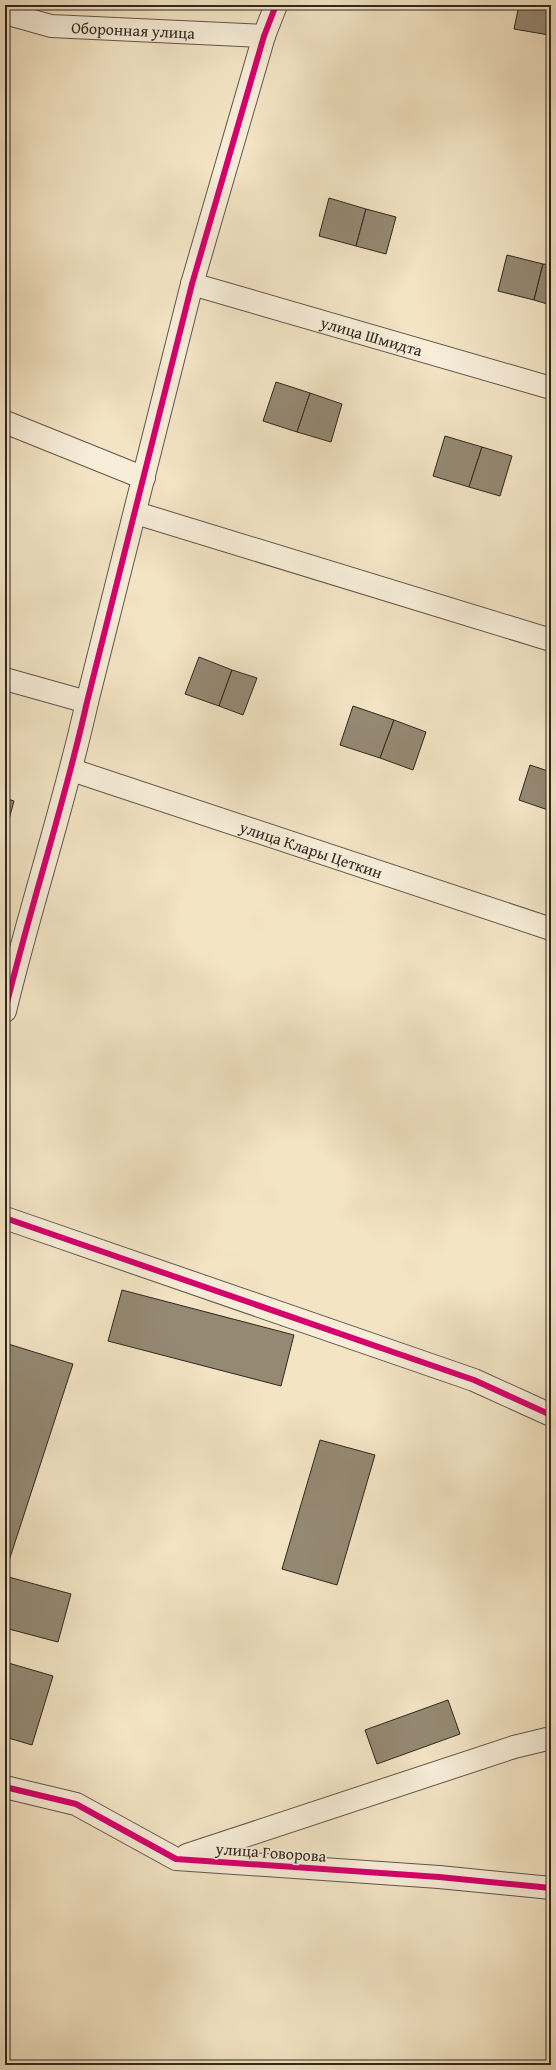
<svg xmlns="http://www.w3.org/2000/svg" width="556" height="2070" font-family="'Gentium Book Plus',serif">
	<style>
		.building { fill: #958974; stroke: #2f271e }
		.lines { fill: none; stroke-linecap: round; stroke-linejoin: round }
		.minor-casing { stroke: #605648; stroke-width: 24 }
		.minor { stroke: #f7edd9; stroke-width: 22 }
		.cycleway-casing { stroke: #f7edd9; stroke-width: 8 }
		.cycleway { stroke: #d6006c; stroke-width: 6 }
		.labels { text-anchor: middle; stroke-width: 3.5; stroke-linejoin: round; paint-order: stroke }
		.street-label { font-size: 16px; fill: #2f271e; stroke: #f7edd9 }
	</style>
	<rect width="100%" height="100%" fill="#f3e4c4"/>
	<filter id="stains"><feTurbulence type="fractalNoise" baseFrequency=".005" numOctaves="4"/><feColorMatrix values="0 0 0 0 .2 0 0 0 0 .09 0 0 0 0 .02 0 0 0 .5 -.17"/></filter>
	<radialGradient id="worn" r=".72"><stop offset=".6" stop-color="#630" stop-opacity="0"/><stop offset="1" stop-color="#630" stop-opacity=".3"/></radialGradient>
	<!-- building -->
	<g class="building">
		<path d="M519,5h32l-2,30 -35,-6z"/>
		<path d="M329,198l37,11 -10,37 -37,-10z"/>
		<path d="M366,209l30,8 -10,37 -30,-8z"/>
		<path d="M507,255l36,9 -9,36 -36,-9z"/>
		<path d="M543,264l8,1v40l-17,-5z"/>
		<path d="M276,382l34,11 -13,39 -34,-11z"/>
		<path d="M310,393l32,11 -11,38 -34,-10z"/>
		<path d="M445,436l37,11 -13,40 -36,-11z"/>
		<path d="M482,447l30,9 -12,40 -31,-9z"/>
		<path d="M199,657l33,13 -13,36 -34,-12z"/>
		<path d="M232,670l25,8 -14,37 -24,-9z"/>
		<path d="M353,706l41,14 -14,38 -40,-13z"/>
		<path d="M394,720l32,12 -13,38 -33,-12z"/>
		<path d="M530,765l21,7v39l-32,-11z"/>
		<path d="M5,798l9,3 -9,33z"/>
		<path d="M122,1290l172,45 -13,51 -173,-45z"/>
		<path d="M5,1343l68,21 -68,209z"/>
		<path d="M320,1440l55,15 -38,130 -55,-16z"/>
		<path d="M5,1576l66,18 -13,48 -53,-14z"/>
		<path d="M5,1662l48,14 -21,69 -27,-8z"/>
		<path d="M448,1700l12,34 -83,30 -12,-34z"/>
	</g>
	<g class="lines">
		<!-- minor casing -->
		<g class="minor-casing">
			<g id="minor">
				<path id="s1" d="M5,13l46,13 213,10"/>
				<path id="s2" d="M192,284l359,104"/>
				<path d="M5,422l139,56"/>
				<path d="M136,513l415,127"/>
				<path d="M5,679l82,23"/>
				<path id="s3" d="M72,770l479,159"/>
				<path d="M5,1011c25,-104 59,-205 82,-309l105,-418 72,-248 12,-31"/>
				<path d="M5,1218l469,162 77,35"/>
				<path d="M5,1787l71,17 100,55 263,18 112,11"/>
				<path d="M187,1855l327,-108 37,-9"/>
			</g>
		</g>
		<!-- minor -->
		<use href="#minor" class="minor"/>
		<!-- cycleway casing -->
		<g class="cycleway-casing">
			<g id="cycleway">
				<path d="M5,1011c25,-104 59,-205 82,-309l105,-418 72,-248 12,-31"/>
				<path d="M5,1218l469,162 77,35"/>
				<path d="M5,1787l71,17 100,55 263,18 112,11"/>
			</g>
		</g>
		<!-- cycleway -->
		<use href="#cycleway" class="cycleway"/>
	</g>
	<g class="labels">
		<!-- street labels -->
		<g class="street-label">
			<text dy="6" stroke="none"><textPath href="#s1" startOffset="130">Оборонная улица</textPath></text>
			<text dy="6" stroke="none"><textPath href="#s2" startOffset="187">улица Шмидта</textPath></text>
			<text dy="6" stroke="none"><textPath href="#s3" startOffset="252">улица Клары Цеткин</textPath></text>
			<text transform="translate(271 1852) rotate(4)" y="6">улица Говорова</text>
		</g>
	</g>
	<!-- margin -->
	<rect width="556" height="2070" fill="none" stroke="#f3e4c4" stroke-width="20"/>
	<rect x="6" y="6" width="544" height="2058" fill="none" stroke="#2f271e" stroke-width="2"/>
	<rect x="10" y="10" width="536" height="2050" fill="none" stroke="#2f271e"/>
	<rect width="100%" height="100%" filter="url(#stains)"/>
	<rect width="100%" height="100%" fill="url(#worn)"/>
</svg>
